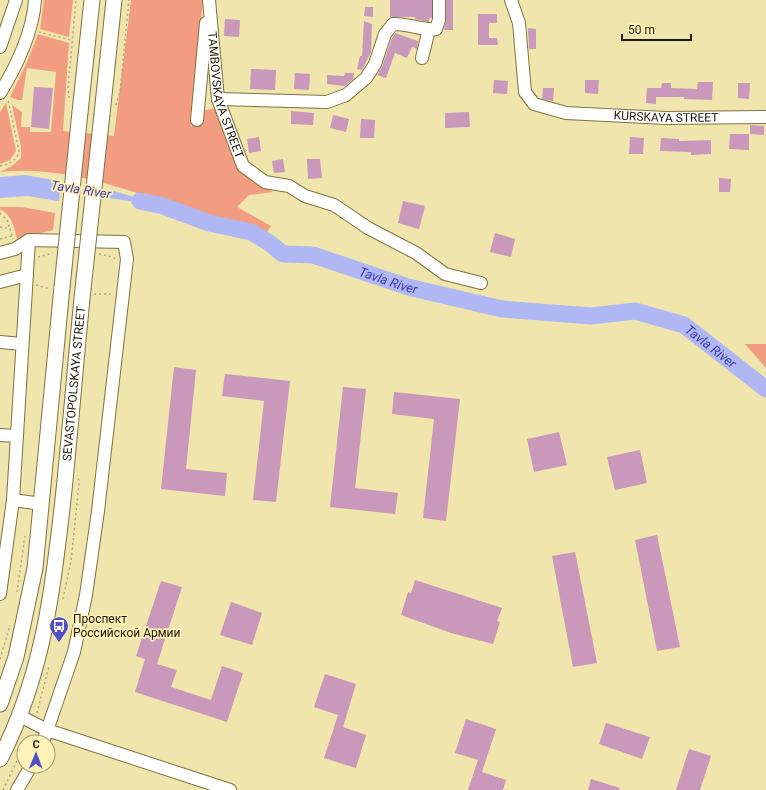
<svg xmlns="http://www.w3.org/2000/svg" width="766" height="790" font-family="Roboto,sans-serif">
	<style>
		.green { fill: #f29d82 }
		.water { fill: #afb8f3 }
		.pier { fill: #f0e5ac }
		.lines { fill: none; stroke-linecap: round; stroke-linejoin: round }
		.river { stroke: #afb8f3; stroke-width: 17 }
		.building { fill: #c998ba }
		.minor-casing { stroke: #7e733e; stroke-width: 14 }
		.major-casing { stroke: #7e733e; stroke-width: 17 }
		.path { stroke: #b0a779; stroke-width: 1.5; stroke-dasharray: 2 3; stroke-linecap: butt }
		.minor { stroke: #fff; stroke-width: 12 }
		.major { stroke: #fff; stroke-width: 15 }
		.major-bridge-casing { stroke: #7e733e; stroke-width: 17; stroke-linecap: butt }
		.major-bridge { stroke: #fff; stroke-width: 15 }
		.labels { text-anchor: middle; stroke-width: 3.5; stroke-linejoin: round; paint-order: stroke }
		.street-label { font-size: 12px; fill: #1e1904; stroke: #fef2b9 }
		.poi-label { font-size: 12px; fill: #1e1904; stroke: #fef2b9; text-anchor: start }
		.water-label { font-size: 13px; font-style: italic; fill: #3e39a8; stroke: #fef2b9 }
	</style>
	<rect width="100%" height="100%" fill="#f0e5ac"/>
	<!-- green -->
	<g class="green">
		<path d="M44,0h29l-4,37 -29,-8z"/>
		<path d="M131,0h72l-12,127 11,-16 15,-3 27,65 29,19 -24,3 -12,12 34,19 -4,6c-22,-5 -44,-10 -65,-17 -65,-21 -133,-51 -202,-43l12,-6 9,-8v-11l-9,-42 10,7 -1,15h9v5h21l5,-60 -29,-4 -5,32h-4l-8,-3 17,-35 11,-28 31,9 -6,88 51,5z"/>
		<path d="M6,103l10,48 -6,9 -10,4v-52z"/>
		<path d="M0,207h22l33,6 -2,17 -36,9c-3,-12 -5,-24 -17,-30z"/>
		<path d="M745,344h21v24z"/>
	</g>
	<!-- water -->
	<path class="water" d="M25,175l89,16 49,15 -54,-8 -52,3 -29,-5 -28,2v-21z"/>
	<!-- pier -->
	<path class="pier" d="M61,179l44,8 -1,14 -45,1z"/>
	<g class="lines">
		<!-- river -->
		<path class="river" id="s1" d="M140,201l23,5 46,17 42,9 17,10 15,12 30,1 95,32 94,22 89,7 44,-5 49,14 82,64"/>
	</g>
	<!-- building -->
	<g class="building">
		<path d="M390,0h42v18h-3v4l-14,-3v-2h-25z"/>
		<path d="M446,0h7v30h-9l2,-10z"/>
		<path d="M365,7h8v10l-9,-1z"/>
		<path d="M478,14h19v9h-8v15h8l1,7h-20z"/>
		<path d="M225,19l15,1 -1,17 -15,-1z"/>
		<path d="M364,21l8,3 -1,28 -9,18 -5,-1 3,-13h2z"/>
		<path d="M528,28l8,1v20h-7z"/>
		<path d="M395,33l23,8 -1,8 -5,-2 -5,11 -12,-5 -9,25 -9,-3 5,-8 10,-29z"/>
		<path d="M251,69l25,1 -1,20 -25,-1z"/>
		<path d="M295,73l15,1 -1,16 -15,-1z"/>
		<path d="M345,73h9l-1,6 -8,7 -18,-2v-9l17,1z"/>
		<path d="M494,80l14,1 -1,13 -14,-1z"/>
		<path d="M585,80h14l-1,14 -13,-1z"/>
		<path d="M698,82h15l-1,18 -28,-1v-2h-28v7l-10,-1 1,-15h14l1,-5h9v5l26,1z"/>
		<path d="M738,83h12l-1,16 -11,-1z"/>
		<path d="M34,87l19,1 -4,41 -18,-2z"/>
		<path d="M543,88h11l-1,13 -11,-2z"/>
		<path d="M291,111l23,2 -1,12 -22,-1z"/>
		<path d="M469,112l1,15 -25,1v-15z"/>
		<path d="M333,115l16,4 -3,13 -16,-4z"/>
		<path d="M361,119l14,1 -1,18h-14z"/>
		<path d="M750,125l14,1v9l-14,-1z"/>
		<path d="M730,134h19v16l-20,-1z"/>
		<path d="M259,137l2,14 -12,2 -2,-14z"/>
		<path d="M630,137l14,1 -1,16h-14z"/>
		<path d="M661,138l18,1v2l32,-1v14l-20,1v-3l-31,-1z"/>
		<path d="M283,159l2,13 -11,1 -2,-12z"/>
		<path d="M307,159h13l2,19 -14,1z"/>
		<path d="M719,178l12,1 -1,13h-11z"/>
		<path d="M403,201l22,5 -6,23 -21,-6z"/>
		<path d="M495,233l20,6 -4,18 -21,-5z"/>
		<path d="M174,367l22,3 -10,99 41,4 -2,23 -64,-7z"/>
		<path d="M225,374l65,7 -14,121 -23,-2 11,-99 -42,-5z"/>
		<path d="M343,387l23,2 -11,99 43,5 -3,21 -65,-7z"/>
		<path d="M394,392l66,7 -14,122 -23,-3 11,-99 -42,-5z"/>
		<path d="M559,432l8,33 -33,7 -7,-33z"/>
		<path d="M640,450l7,33 -32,7 -8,-33z"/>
		<path d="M657,535l23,112 -23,4 -22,-111z"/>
		<path d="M575,552l22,111 -24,4 -21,-111z"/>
		<path d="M415,580l87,28 -5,13 3,1 -7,22 -42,-11 -50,-18 7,-23 3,1z"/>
		<path d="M161,581l21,6 -25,77 20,6 -6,17 40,13 11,-34 21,7 -16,49 -92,-30 10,-33 -9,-3z"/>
		<path d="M231,602l31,11 -10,32 -32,-10z"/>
		<path d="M325,674l31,10 -13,43 23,8 -10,33 -32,-10 14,-43 -24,-8z"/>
		<path d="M466,719l30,10 -14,43 24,8 -3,10h-35l10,-30 -23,-7z"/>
		<path d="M606,723l44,14 -8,22 -43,-15z"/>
		<path d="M689,749l22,7 -11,34h-24z"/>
		<path d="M591,779l29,9 -1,2h-31z"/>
	</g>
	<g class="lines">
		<!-- minor casing -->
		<g class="minor-casing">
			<g id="minor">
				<path id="s2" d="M209,0l9,99 25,67 22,16 24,4 16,10 29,9 34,23 48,25 29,21 36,9"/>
				<path id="s3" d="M511,0l8,23 6,69 9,12 32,9 100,5 100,-1"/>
				<path d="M0,47l16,-47"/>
				<path d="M422,58l7,-29"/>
				<path d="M0,93c17,-27 33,-62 35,-93"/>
				<path d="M218,99l109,3 19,-7 20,-17 9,-14 10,-30 8,-10c15,-1 29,7 43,5l3,-9v-20"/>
				<path d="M197,120l9,-97"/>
				<path d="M0,253l15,-4 14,-9 95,2 3,17 -29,252 -12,84 -12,57 -31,90"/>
				<path d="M0,282l27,-7"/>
				<path d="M0,342l22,2"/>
				<path d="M0,435l17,1"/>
				<path d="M13,500l29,4"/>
				<path d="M0,594l13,-94 16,-260"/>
				<path d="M20,716l27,14 183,60"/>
				<path d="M17,790l14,-24"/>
			</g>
		</g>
		<!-- major casing -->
		<g class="major-casing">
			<g id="major">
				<path d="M80,112l12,-112"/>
				<path d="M102,114l12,-114"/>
				<path d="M0,704l16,-47 19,-89 27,-281"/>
				<path id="s4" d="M0,759c44,-86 54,-175 64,-269 7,-67 12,-134 19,-201"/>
			</g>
		</g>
		<!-- path -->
		<g class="path">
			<path d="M39,32l32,8"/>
			<path d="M69,98l-1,-10 8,-88"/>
			<path d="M116,105l4,-14 9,-91"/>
			<path d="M0,166c9,-2 17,-5 19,-15l-11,-51"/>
			<path d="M0,213l7,7 3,9"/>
			<path d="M0,227l10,2 3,10"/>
			<path d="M0,239l12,-3"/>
			<path d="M99,254l10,2 7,3"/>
			<path d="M38,257l15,-4"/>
			<path d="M36,285l14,4"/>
			<path d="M94,294h18"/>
			<path d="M17,592l8,-56"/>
			<path d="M63,599l8,-38 8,-77 -1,-9"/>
			<path d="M0,659l10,-34"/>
			<path d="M37,713l12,-47"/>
			<path d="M26,742l4,-9"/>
			<path d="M3,790l21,-44"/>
		</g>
		<!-- minor -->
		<use href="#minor" class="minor"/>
		<!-- major -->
		<use href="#major" class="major"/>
		<!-- major-bridge casing -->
		<g class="major-bridge-casing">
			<g id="major-bridge">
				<path d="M62,287l18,-175"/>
				<path d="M83,289l19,-175"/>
			</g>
		</g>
		<!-- major-bridge -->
		<use href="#major-bridge" class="major-bridge"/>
	</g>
	<!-- icons -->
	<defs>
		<g id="bus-pin" transform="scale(1)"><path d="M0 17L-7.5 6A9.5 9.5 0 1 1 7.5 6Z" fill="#504fc6" stroke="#fef2b9"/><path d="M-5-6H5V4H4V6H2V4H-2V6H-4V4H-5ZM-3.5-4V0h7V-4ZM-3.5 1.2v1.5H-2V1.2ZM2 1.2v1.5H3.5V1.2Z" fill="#fff"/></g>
	</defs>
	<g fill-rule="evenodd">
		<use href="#bus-pin" x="59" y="626"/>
	</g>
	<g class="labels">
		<!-- street labels -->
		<g class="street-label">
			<text dy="4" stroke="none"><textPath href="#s2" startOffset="97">TAMBOVSKAYA STREET</textPath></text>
			<text dy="4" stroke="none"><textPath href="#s3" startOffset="242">KURSKAYA STREET</textPath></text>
			<text dy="4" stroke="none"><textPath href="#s4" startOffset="385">SEVASTOPOLSKAYA STREET</textPath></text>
		</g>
		<!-- poi labels -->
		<g class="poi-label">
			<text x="73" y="623">Проспект<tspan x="73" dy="14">Российской Армии</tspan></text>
		</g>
		<!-- water labels -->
		<g class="water-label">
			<text transform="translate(81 189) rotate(9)" y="5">Tavla River</text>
			<text dy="5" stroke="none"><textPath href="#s1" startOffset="264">Tavla River</textPath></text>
			<text dy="5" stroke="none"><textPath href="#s1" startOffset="600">Tavla River</textPath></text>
		</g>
	</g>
	<!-- north arrow -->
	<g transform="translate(36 754) rotate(1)"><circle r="19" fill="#fef2b9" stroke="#a49b71"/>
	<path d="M0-3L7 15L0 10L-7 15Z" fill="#504fc6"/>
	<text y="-6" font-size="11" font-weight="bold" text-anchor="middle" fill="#1e1904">С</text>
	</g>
	<!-- scale -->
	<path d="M622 34v6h69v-6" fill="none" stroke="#1e1904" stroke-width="2"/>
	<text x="628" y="34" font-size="12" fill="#1e1904" stroke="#fef2b9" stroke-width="3" paint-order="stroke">50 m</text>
</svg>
